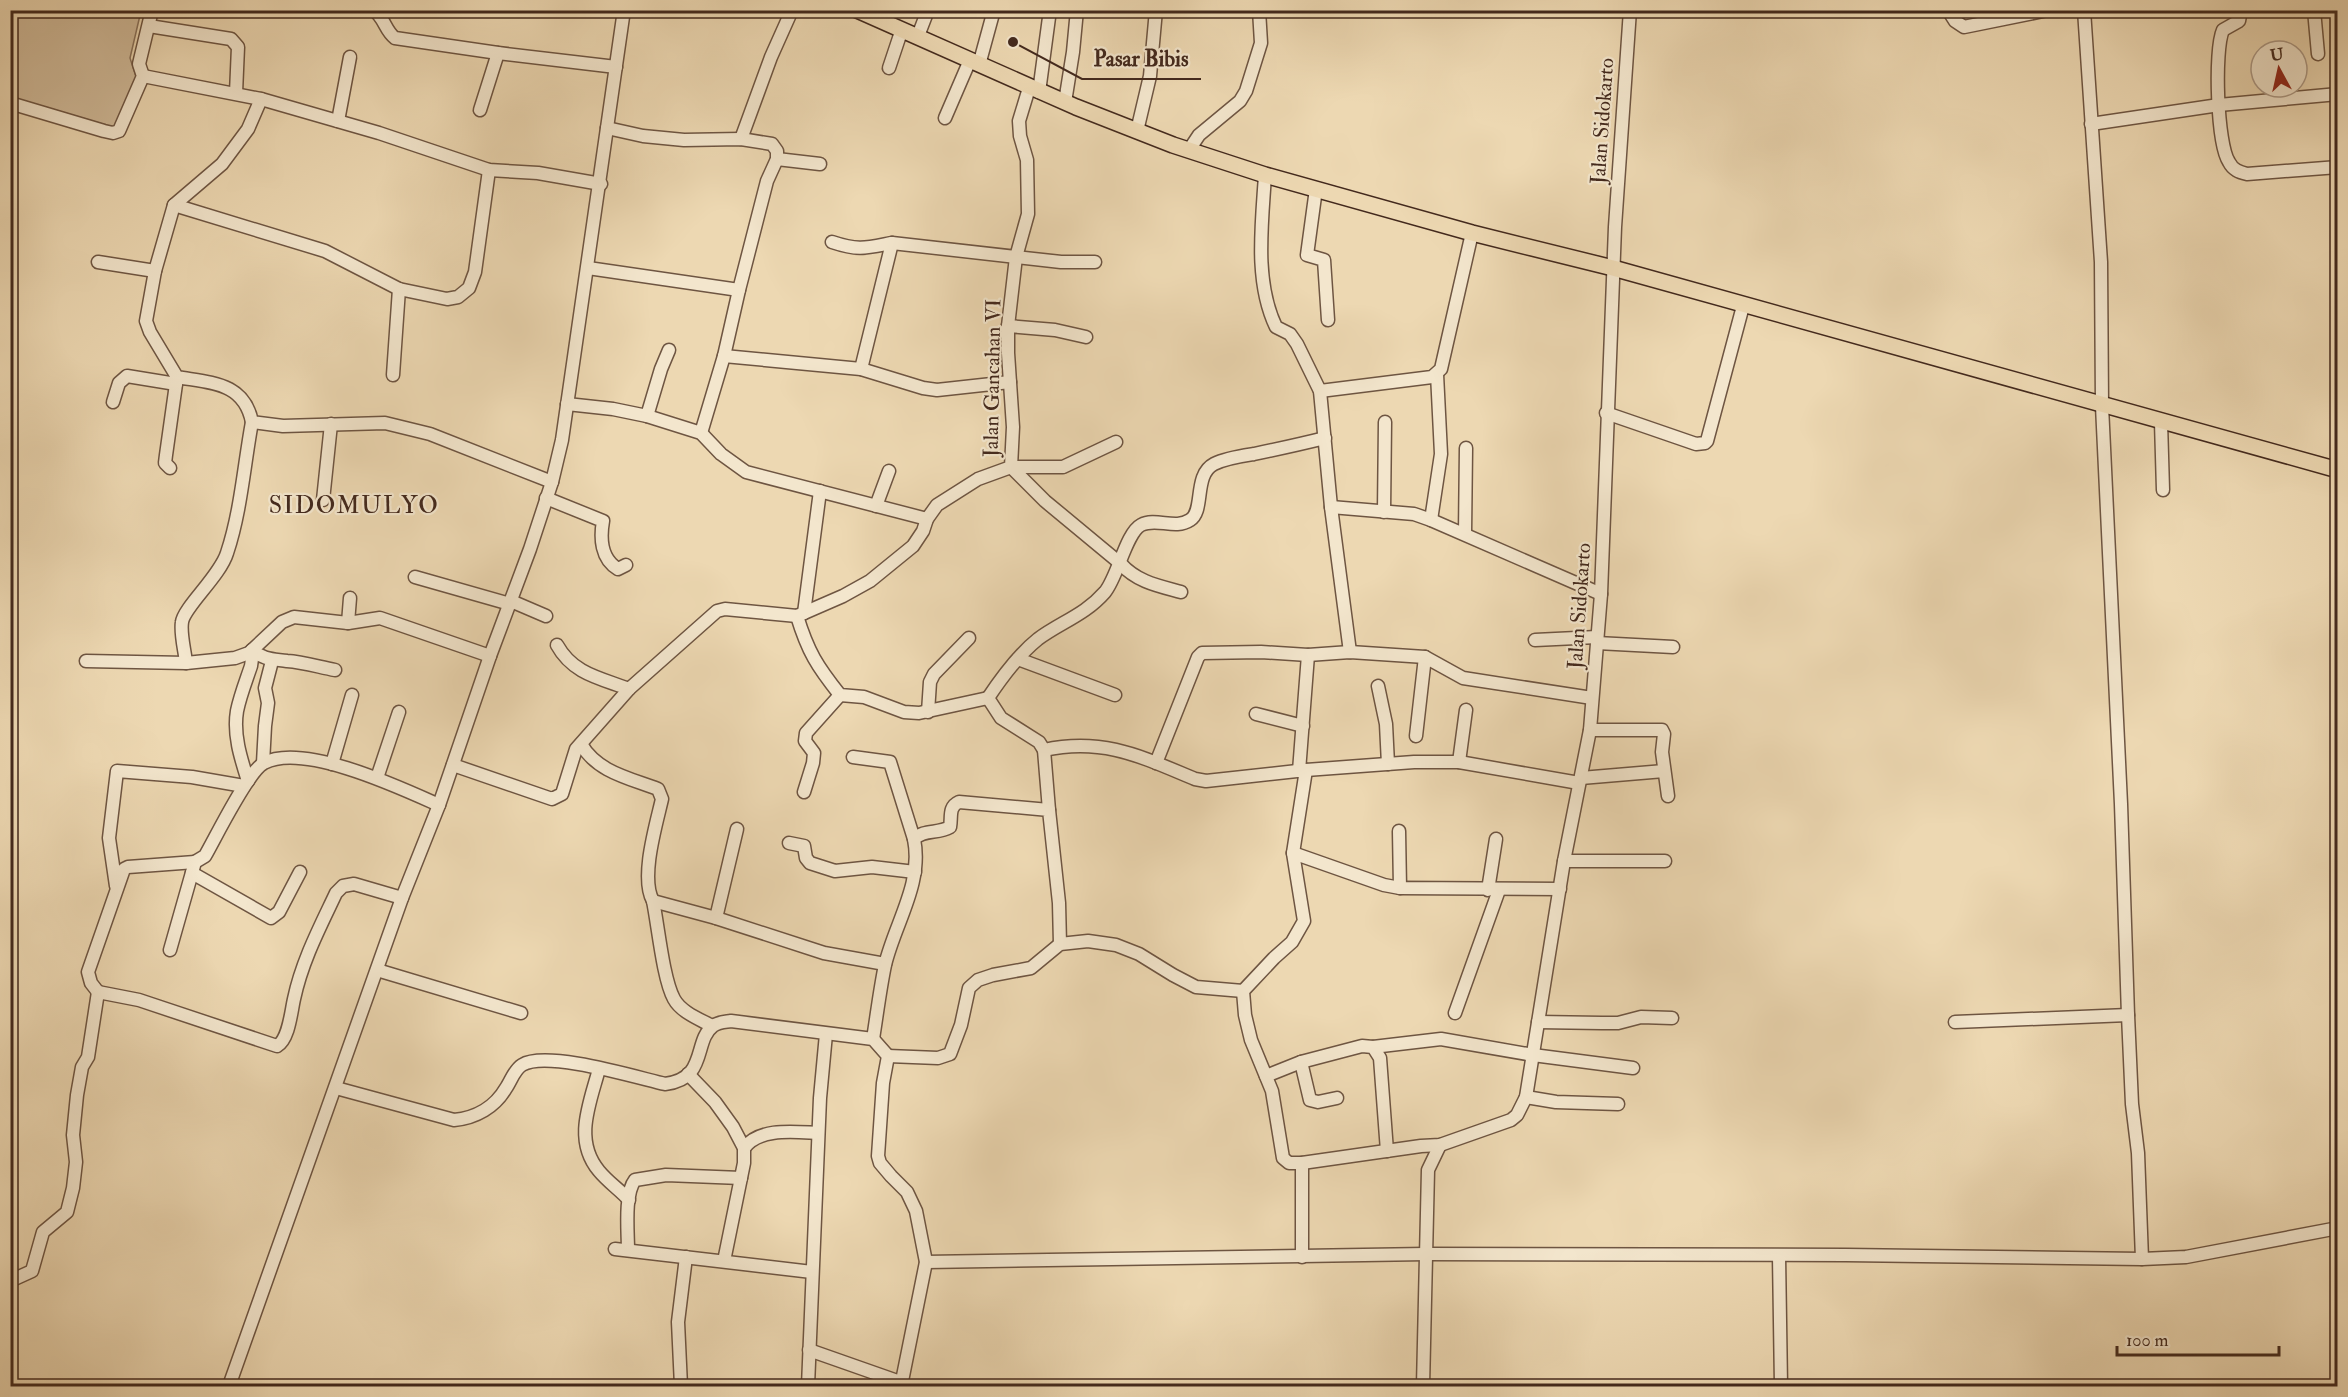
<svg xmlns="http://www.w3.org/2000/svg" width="2348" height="1397" font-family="'IM FELL Double Pica',serif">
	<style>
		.green { fill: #d0ba99; stroke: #8a725b; stroke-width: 1.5 }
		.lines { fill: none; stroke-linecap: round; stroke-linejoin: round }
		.minor-casing { stroke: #6e5542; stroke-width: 15 }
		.major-casing { stroke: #43291d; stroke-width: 18 }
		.minor { stroke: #f3e6cd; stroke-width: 12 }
		.major { stroke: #edd8b2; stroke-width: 15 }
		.labels { text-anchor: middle; stroke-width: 4.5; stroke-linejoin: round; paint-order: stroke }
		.street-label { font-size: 21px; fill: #43291d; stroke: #f3e6cd }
		.quarter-label { font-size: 24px; letter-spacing: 1.5px; fill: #43291d; stroke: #f3e6cd }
		.leader { fill: none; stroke: #43291d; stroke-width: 2 }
		.callout-dot { fill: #43291d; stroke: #f3e6cd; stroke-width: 2 }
		.callout-label { font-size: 22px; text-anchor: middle; font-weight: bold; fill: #43291d; stroke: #f3e6cd; stroke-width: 4.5; stroke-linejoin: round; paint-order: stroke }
	</style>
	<rect width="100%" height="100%" fill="#edd8b2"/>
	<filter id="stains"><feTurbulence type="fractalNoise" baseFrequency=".00333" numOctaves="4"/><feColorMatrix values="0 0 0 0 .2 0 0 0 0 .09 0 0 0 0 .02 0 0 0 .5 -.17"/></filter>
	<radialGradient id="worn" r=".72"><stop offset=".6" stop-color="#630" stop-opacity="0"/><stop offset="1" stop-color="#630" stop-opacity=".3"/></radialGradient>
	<!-- green -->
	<path class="green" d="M10,11h131l-11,47 8,25 -15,47 -112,-33z"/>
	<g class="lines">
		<!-- minor casing -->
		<g class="minor-casing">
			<g id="minor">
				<path d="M373,10c11,6 12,21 22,28l103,15 118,14"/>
				<path d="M1948,10l7,11 9,6 84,-17"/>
				<path d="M2084,10l17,252 1,144 19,398 7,211 4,89 6,49 4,106 44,-2 152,-29"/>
				<path d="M2241,10l-2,11 -16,9c-9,20 -6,114 6,132 4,8 10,10 18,12l91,-7"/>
				<path d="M2314,10l4,44"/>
				<path d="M149,26l82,13 7,8 -2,46"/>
				<path d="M918,36l10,-26"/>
				<path d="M979,65l15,-55"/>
				<path d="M889,68l13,-39"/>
				<path d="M143,76l118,23 118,34 110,37 49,3 63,11"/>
				<path d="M1039,92l11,-82"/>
				<path d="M261,99l-13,30 -26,35 -48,41 -19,66 -9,50 4,11 27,45c34,6 67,5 75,45l31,4 102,-3 45,11 122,48"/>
				<path d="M1065,102l8,-50 4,-42"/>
				<path d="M10,103l94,28 9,2 6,-2 24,-55 -4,-12 13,-54"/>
				<path d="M480,110l18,-57"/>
				<path d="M945,118l25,-58"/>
				<path d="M338,121l12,-64"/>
				<path d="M2091,124l128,-19 119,-11"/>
				<path d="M607,128l36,8 41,4 57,-1 31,5 5,7v8l-10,22 -28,109 -15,66 -23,77"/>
				<path d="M1137,131l13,-55 6,-66"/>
				<path d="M741,139l30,-82 21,-47"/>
				<path d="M1189,150l10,-15 41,-34 6,-10 15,-48 -2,-33"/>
				<path d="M777,159l43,5"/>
				<path d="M1265,175c-3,49 -11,106 11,152l14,7 7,10 23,47 11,116 19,145"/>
				<path d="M1316,189l-9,66 17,5 4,60"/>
				<path d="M174,205l151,46 74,38 48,10 11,-2 11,-9 6,-16 14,-102"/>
				<path d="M832,242c27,9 34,6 60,1l169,19h34"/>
				<path d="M98,262l57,9"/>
				<path d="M588,268l151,22"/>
				<path d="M1008,326l47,4 31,7"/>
				<path d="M724,356l137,13 62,19 14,2 73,-8"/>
				<path d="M861,369l31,-126"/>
				<path d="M393,375l6,-86"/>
				<path d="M1320,391l112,-14 9,-8 31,-136"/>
				<path d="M113,402l6,-19 8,-7 49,8"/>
				<path d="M567,404l46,5 34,7 54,17 20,21 25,18 181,47"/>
				<path d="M1606,413l90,31 9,-1 2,-2 36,-135"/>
				<path d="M647,416l14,-47 8,-19"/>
				<path d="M2161,422l2,68"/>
				<path d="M1325,438c-24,6 -47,11 -71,16 -13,2 -28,4 -40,10 -21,11 -9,47 -24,56 -15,10 -34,-3 -49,5 -15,8 -23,51 -36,67 -20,23 -44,30 -67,47 -20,16 -36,38 -50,59l13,20 38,24 5,8c59,-13 98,7 151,29l11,2 100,-11 108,-8h45l120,21"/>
				<path d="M1011,467l34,34 76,63c16,18 38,22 60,28"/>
				<path d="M1011,467h52l53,-25"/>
				<path d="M170,468l-5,-5 1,-8 11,-78"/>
				<path d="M546,498l57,23c-3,17 -2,38 15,48l8,-4"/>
				<path d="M323,500l8,-76"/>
				<path d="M876,506l13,-35"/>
				<path d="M1331,507l83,7 17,6 170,74"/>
				<path d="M1384,512l1,-90"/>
				<path d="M1431,520l10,-66 -4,-80"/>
				<path d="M1465,534l1,-86"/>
				<path d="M415,577l95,27"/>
				<path d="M511,601l35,15"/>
				<path d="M804,613l16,-122"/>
				<path d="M797,616c11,36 20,50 43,79l24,2 40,15 15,1 69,-15"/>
				<path d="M348,623l2,-25"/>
				<path d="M1535,640l62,-3"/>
				<path d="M1597,643l76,4"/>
				<path d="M557,645c16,29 43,33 72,44"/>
				<path d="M252,650c12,10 21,9 35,11 16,1 32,6 48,9"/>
				<path d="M1018,659l97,36"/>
				<path d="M86,661l100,2 49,-5 14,-5 33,-31 12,-5 54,6 32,-5 110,38"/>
				<path d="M186,663c-1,-12 -6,-29 -4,-41 2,-15 38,-46 45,-69 14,-42 17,-88 25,-131"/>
				<path d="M1378,686l8,38 2,40"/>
				<path d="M928,712l2,-30 4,-8 35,-36"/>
				<path d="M1256,714l47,12"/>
				<path d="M1590,730h72l2,4 -2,18 6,44"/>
				<path d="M1416,736l9,-79"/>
				<path d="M581,744c16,28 48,34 77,45l4,10c-6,26 -22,79 -9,102l63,17 108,35 61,11"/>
				<path d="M1044,750l5,60"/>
				<path d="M853,757l37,5 24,77"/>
				<path d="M1459,762l7,-52"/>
				<path d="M263,763l2,-37 3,-23 -3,-15 7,-27"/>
				<path d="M1156,763l42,-106 4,-4 59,-1 47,3 42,-3 75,5 38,21 129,20"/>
				<path d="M332,764l20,-69"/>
				<path d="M453,765l99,34 10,-5 14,-45 53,-60 88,-78 8,-2 72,7 46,-20 27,-15 43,-35 10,-15 4,-12 10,-14 41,-26 33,-12 2,-40 -5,-74v-27l8,-69 12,-43 -1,-54 -7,-24 -1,-15 10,-33"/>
				<path d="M1306,770l-13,83 11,68 -12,21 -18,16 -31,33 2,24 6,25 21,51 11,67 6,5h13l119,-17 19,-1 71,-25 6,-5 9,-18 38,-236 26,-131 11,-136 14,-367 15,-217"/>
				<path d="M1299,771l9,-116"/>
				<path d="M377,778l22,-66"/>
				<path d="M1581,778l83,-7"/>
				<path d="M248,781c-7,-22 -15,-46 -11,-70 3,-15 9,-30 14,-45l1,-7 -3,-6"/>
				<path d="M804,792l9,-29 1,-10 -9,-12 1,-8 34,-38"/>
				<path d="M1399,831l1,57"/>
				<path d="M789,843l15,3 2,12 4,5 25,8 37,-4 43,5"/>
				<path d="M1293,853l91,32 16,3 160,1"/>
				<path d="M1564,861h101"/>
				<path d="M192,873l79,45 8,-6 21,-40"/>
				<path d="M116,886l-7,-48 8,-67 75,6 52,9"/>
				<path d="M1488,890l8,-51"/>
				<path d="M653,901c5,24 10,78 21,98 7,13 25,20 38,27"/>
				<path d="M716,918l21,-89"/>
				<path d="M170,950l25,-88 10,-6c11,-19 43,-85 59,-93 39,-21 137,25 175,42"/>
				<path d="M377,970l144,43"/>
				<path d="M98,992l41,8 138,46c12,-7 14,-34 17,-47 8,-38 26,-72 42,-106l7,-7 11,-2 48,14"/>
				<path d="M98,992l-7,-9 -3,-11 36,-103 4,-2 67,-5"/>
				<path d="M1455,1013l44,-123"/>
				<path d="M1538,1022l64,1h16l23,-6 31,1"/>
				<path d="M1955,1022l173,-7"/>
				<path d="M873,1039c4,-25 7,-50 12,-74 10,-42 38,-81 29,-126 10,-10 24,-5 36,-12 2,-10 -2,-20 9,-25l90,8 10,93 1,41"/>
				<path d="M1373,1047l68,-8 92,16 100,13"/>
				<path d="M888,1056l50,2 12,-4 11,-29 8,-37 9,-8 15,-5 38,-7 29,-24 28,-3 28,4 23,9 34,21 23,12 47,4"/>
				<path d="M1301,1062l9,38 8,2 19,-4"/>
				<path d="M599,1069c-9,34 -26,71 0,102 9,11 21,19 30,29"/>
				<path d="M688,1074l27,28 18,25 11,21v15l-20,98"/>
				<path d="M1266,1076l35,-14 61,-16 11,1 7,11 7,93"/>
				<path d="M336,1088l118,32c22,-2 41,-13 52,-32 5,-7 8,-18 16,-23 24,-15 113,12 143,19 43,-5 28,-43 48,-58 5,-4 12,-4 18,-5l142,18 15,17 -5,27 -5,73 2,7 11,13 16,16 9,19 10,51 -25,124"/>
				<path d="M1526,1097l30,5 62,2"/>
				<path d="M744,1148c16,-21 51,-16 74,-15"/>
				<path d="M1302,1163v94"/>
				<path d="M615,1249l197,23"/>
				<path d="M628,1250c0,-18 -4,-56 7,-70l31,-5 75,3"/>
				<path d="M1779,1256l2,130"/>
				<path d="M926,1262l500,-8 420,1 296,4"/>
				<path d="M10,1281l22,-10 11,-39 24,-20 6,-24 3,-26 -3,-27 4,-40 5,-28 6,-10 10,-65"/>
				<path d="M809,1350l94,33"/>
				<path d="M229,1386l173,-488 37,-93 51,-149 40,-107 22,-67 10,-42 62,-430"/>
				<path d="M681,1386l-3,-64 8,-65"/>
				<path d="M808,1386l12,-288 6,-64"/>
				<path d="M1423,1386l5,-216 12,-25"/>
			</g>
		</g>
		<!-- major casing -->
		<g class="major-casing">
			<path id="major" d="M857,10l219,97 97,38 92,30 207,58 141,35 725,202"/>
		</g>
		<!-- minor -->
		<use href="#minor" class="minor"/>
		<!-- major -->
		<use href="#major" class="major"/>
	</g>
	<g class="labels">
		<!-- street labels -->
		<g class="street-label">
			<text transform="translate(1602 121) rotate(-86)" y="7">Jalan Sidokarto</text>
			<text transform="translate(992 378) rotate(-89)" y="7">Jalan Gancahan VI</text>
			<text transform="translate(1579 606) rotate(-86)" y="7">Jalan Sidokarto</text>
		</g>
		<!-- quarter labels -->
		<g class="quarter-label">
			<text x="354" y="513">SIDOMULYO</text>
		</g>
	</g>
	<!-- callouts -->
	<path class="leader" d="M1013 42L1082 79H1201"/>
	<circle class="callout-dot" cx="1013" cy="42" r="6"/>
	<g class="callout-label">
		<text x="1141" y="66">Pasar Bibis</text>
	</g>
	<!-- margin -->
	<rect width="2348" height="1397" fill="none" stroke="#edd8b2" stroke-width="36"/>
	<rect x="12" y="12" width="2324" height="1373" fill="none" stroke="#43291d" stroke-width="3"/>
	<rect x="18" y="18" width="2312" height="1361" fill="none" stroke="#43291d" stroke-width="1.5"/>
	<!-- north arrow -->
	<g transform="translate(2279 69) rotate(352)"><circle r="28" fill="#f3e6cd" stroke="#ad9a87" stroke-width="1.5"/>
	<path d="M0-4.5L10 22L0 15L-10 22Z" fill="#8f2418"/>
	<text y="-9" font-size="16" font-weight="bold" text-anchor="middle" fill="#43291d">U</text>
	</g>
	<!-- scale -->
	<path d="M2117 1346v9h162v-9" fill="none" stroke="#43291d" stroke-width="3"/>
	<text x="2126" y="1346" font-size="18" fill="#43291d" stroke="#f3e6cd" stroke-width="4.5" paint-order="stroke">100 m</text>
	<rect width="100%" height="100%" filter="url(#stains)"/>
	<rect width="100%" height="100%" fill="url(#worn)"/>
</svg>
